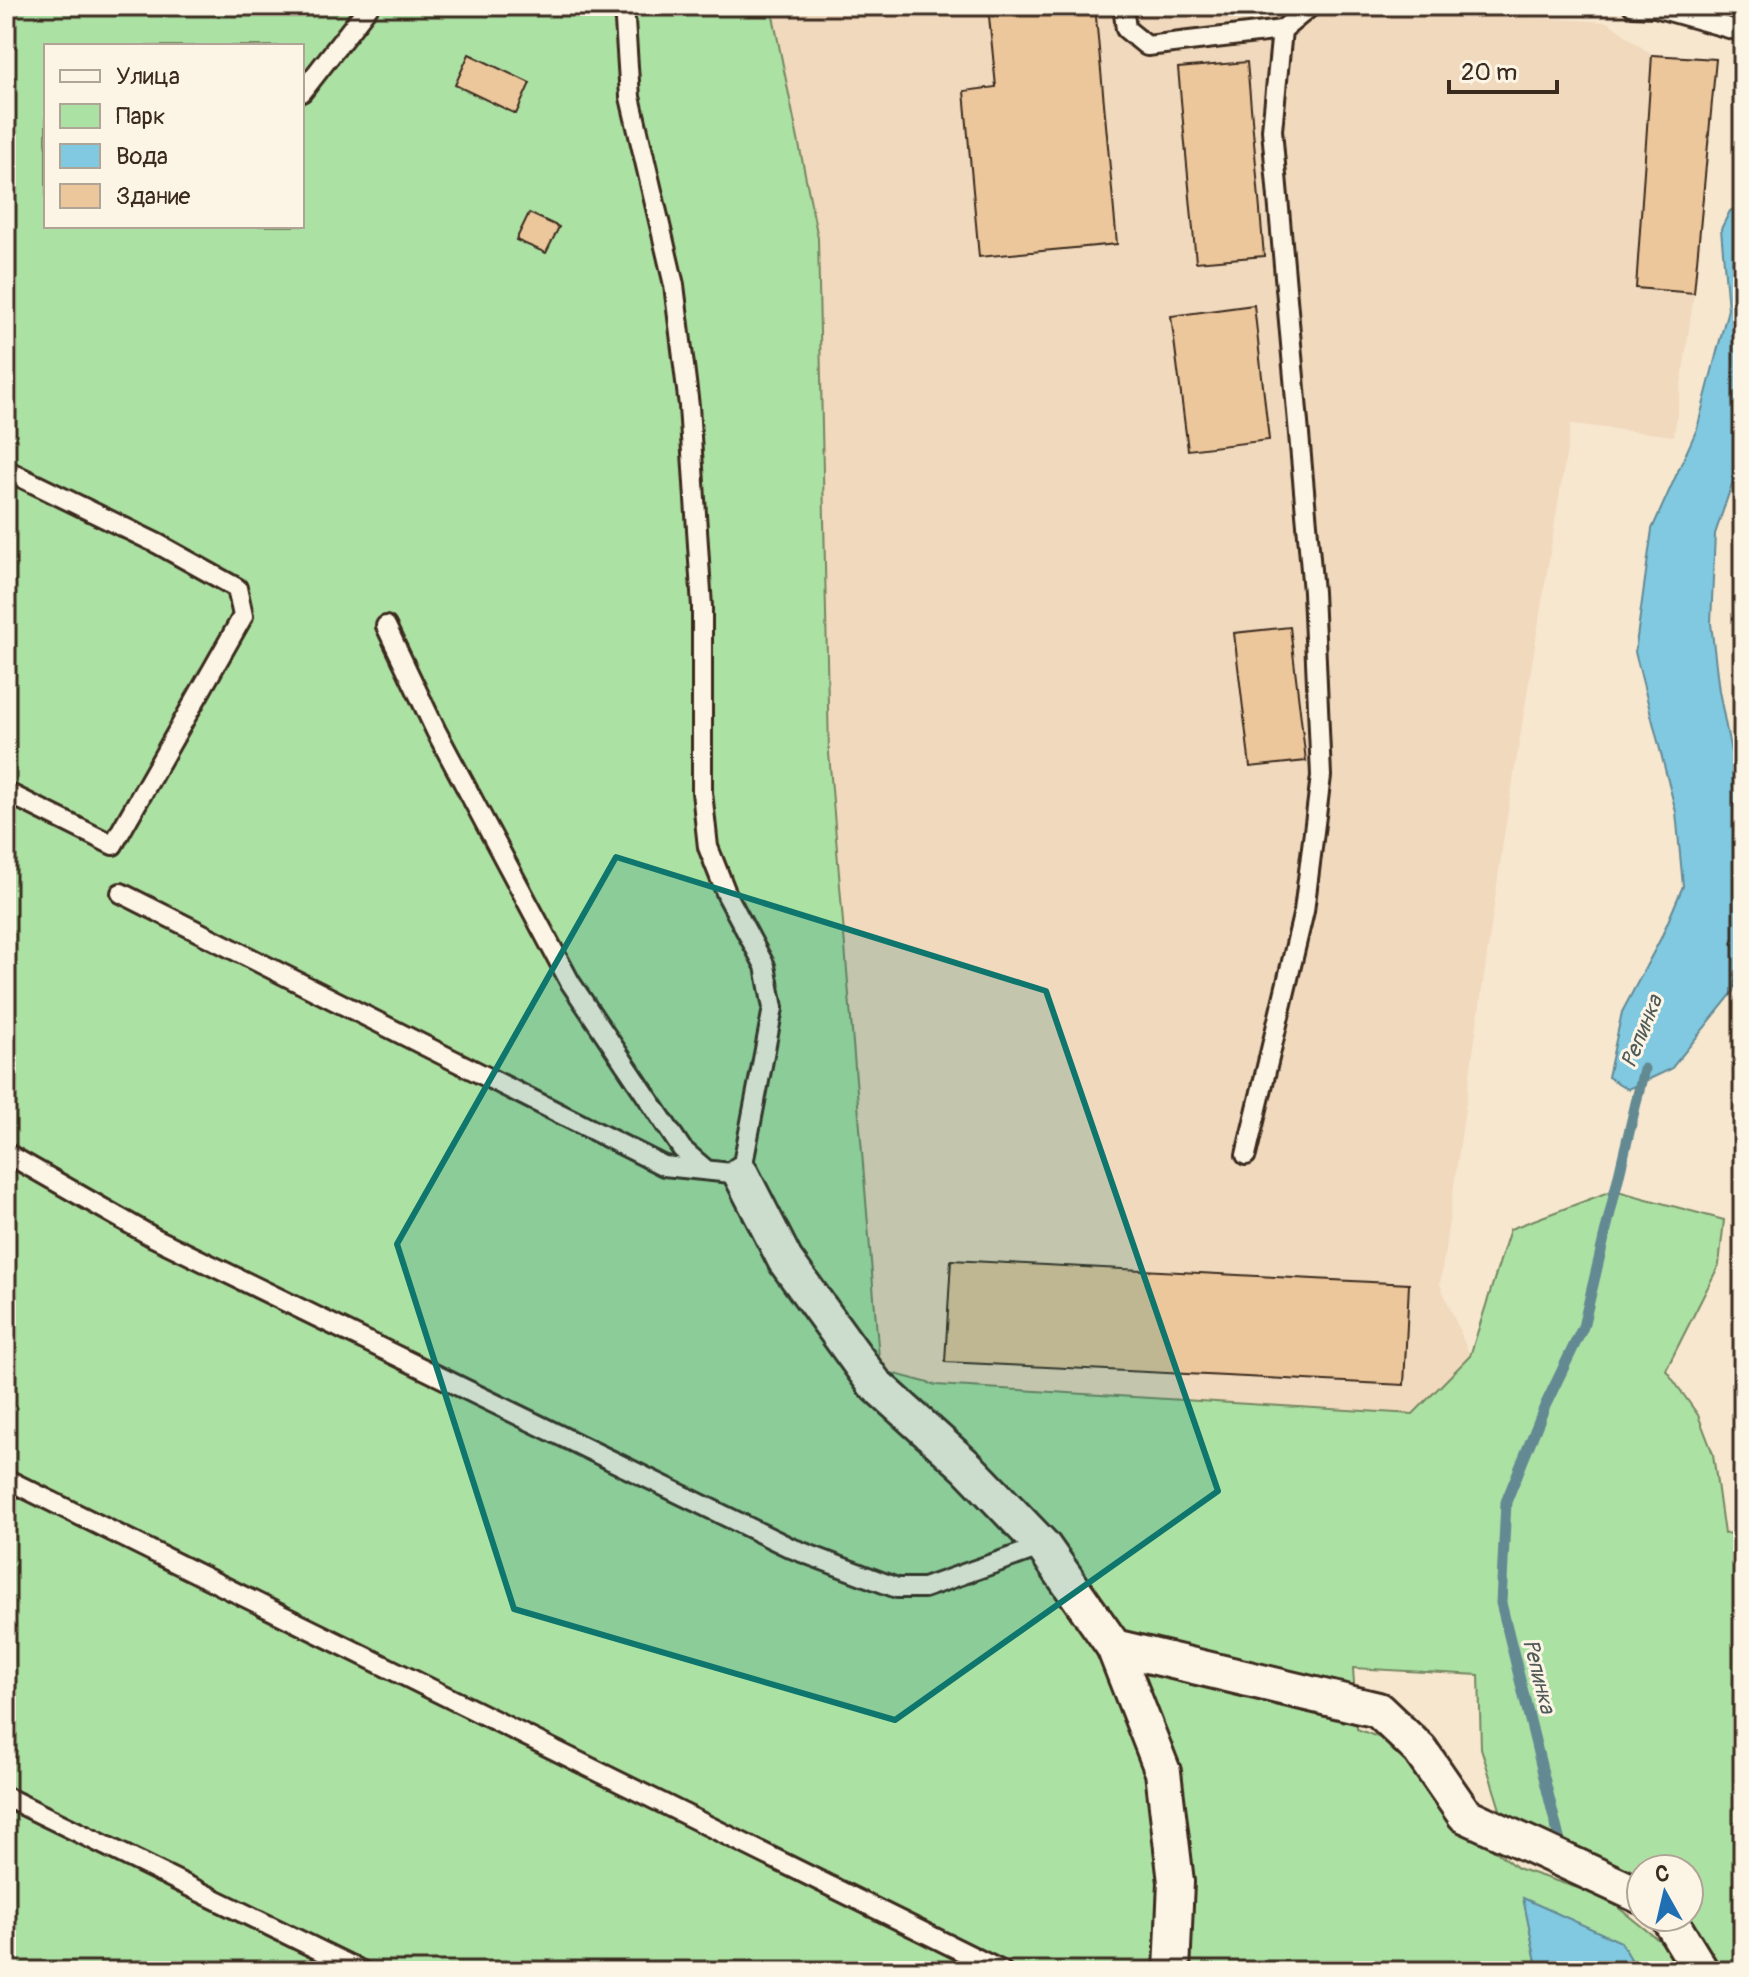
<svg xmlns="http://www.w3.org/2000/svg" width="1749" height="1977" font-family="Pangolin,sans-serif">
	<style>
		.built { fill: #f0d9bd }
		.green { fill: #ace1a4; stroke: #748661; stroke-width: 2; fill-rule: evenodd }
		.water { fill: #80c9e1; stroke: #648993; stroke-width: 2 }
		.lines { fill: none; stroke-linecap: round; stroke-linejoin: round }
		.stream { stroke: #648993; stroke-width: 11 }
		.building { fill: #ecc79c; stroke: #3b2a1e; stroke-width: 2 }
		.service-casing { stroke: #3b2a1e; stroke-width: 24 }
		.minor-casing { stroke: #3b2a1e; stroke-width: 40 }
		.service { stroke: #fcf5e5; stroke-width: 18 }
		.minor { stroke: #fcf5e5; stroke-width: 34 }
		.marked { fill: #0f766e; fill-opacity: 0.2; stroke: #0f766e; stroke-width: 6; stroke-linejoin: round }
		.labels { text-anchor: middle; stroke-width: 6; stroke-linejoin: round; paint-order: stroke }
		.water-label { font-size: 22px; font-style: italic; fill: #505a58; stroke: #fcf5e5 }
	</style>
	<rect width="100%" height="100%" fill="#f7e7cf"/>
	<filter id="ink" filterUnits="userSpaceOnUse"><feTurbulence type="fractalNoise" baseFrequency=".0125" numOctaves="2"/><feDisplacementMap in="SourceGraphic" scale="16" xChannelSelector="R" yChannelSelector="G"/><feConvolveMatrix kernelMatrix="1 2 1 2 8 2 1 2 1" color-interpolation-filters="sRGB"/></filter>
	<g filter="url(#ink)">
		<!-- built -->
		<path class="built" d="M771,6h630l-2,3 209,13 44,33 64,4 -22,234 -20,143 -103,-12 -67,412 -64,448 30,72 -57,58 -478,-29 -55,-15 -51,-617 -11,-515z"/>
		<!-- green -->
		<path class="green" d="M6,6h765l47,232 11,515 51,617 56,15 477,29 57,-58 40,-127 104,-39 110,30 -5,45 -53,105 32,45 15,39 11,80 19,-2v439h-19l-41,-54h6v-48h-48v14l-138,-64 -22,-71 -2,-73 -126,-7 4,61 39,15 53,70 68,54 88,29 56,45 22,29h-45l-18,-29 -96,-42 14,71h-1532zM46,46h256v180h-256z"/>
		<!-- water -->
		<g class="water">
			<path d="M1743,204v248l-28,82 -4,89 8,68 24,122v125l-9,53 -63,78 -43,20 -20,-12 14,-65 39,-74 22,-52 -7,-74 -41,-160 17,-123 45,-100 31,-120 -7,-80 9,-18z"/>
			<path d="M1523,1898l98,44 17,29h-100z"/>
		</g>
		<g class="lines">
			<!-- stream -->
			<path class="stream" d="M1560,1842l-59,-239 5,-101 39,-96 38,-79 61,-258"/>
		</g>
		<!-- building -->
		<g class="building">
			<path d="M898,6h53v2l-53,6z"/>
			<path d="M988,6h107l22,238 -138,13 -15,-166 32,-4z"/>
			<path d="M469,54l61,29 -14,31 -61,-29z"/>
			<path d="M1652,55l64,4 -22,234 -58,-5z"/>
			<path d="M1247,62l17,194 -68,6 -18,-194z"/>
			<path d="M529,213l30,14 -13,26 -30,-13z"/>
			<path d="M1254,305l15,135 -81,10 -17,-134z"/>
			<path d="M1290,627l16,134 -56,6 -16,-134z"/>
			<path d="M951,1260l458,24 -5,101 -459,-23z"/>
		</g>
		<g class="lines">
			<!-- service casing -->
			<g class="service-casing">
				<g id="service">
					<path d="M1123,6l3,23 21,17 135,-16"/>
					<path d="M1633,6l22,1 88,25"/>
					<path d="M302,92l67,-86"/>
					<path d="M6,470l152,74 79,44 6,28 -130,229 -107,-53"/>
					<path d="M386,626l50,105 134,251 112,167 22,19"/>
					<path d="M121,893l543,273 77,8 32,-166 -8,-42 -38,-71 -19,-48 -6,-55v-185l-13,-201 -15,-121 -44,-188 -6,-91"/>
					<path d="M6,1153l147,84 638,311 106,40h27l119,-42"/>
					<path d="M1246,1155l58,-244 17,-135 -8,-184 -41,-462 10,-100 29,-24"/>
					<path d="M6,1479l996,492"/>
					<path d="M6,1797l356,174"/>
				</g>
			</g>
			<!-- minor casing -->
			<g class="minor-casing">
				<g id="minor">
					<path d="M741,1174l44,86 89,123 93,84 76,79 71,101 264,63 42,40 45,65 176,81"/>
					<path d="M1114,1647l49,125 13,110 -4,89"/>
					<path d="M1668,1917l33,54"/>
				</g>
			</g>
			<!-- service -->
			<use href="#service" class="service"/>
			<!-- minor -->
			<use href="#minor" class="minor"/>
		</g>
	</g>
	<!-- marked area -->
	<path class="marked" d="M616,857l430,134 172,500 -323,229 -381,-111 -117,-365z"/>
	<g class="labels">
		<!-- water labels -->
		<g class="water-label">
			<text transform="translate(1641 1031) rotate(-68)" y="8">Репинка</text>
			<text transform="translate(1540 1676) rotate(76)" y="8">Репинка</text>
		</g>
	</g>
	<!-- margin -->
	<rect width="1749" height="1977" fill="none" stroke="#fcf5e5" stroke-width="32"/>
	<rect x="16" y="16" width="1717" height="1945" fill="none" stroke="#3b2a1e" stroke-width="3" filter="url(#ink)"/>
	<!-- legend -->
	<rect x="44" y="44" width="260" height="184" fill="#fcf5e5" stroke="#afa495" stroke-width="2"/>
	<rect x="60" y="70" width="40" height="12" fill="#fcf5e5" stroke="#afa495" stroke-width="2"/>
	<text x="116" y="84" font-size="24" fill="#3b2a1e">Улица</text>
	<rect x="60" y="104" width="40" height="24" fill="#ace1a4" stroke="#afa495" stroke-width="2"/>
	<text x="116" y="124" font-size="24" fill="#3b2a1e">Парк</text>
	<rect x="60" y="144" width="40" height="24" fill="#80c9e1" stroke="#afa495" stroke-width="2"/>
	<text x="116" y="164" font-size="24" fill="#3b2a1e">Вода</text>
	<rect x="60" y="184" width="40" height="24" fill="#ecc79c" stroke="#afa495" stroke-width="2"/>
	<text x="116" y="204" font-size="24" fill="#3b2a1e">Здание</text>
	<!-- north arrow -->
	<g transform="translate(1665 1893) rotate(352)"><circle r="38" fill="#fcf5e5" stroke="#afa495" stroke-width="2"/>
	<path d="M0-6L14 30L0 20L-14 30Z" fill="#1f6fb2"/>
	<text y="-12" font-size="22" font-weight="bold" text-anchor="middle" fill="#3b2a1e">С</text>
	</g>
	<!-- scale -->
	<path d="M1449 80v12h108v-12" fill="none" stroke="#3b2a1e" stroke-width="4"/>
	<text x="1461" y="80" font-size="24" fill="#3b2a1e" stroke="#fcf5e5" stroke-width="6" paint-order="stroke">20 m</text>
</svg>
